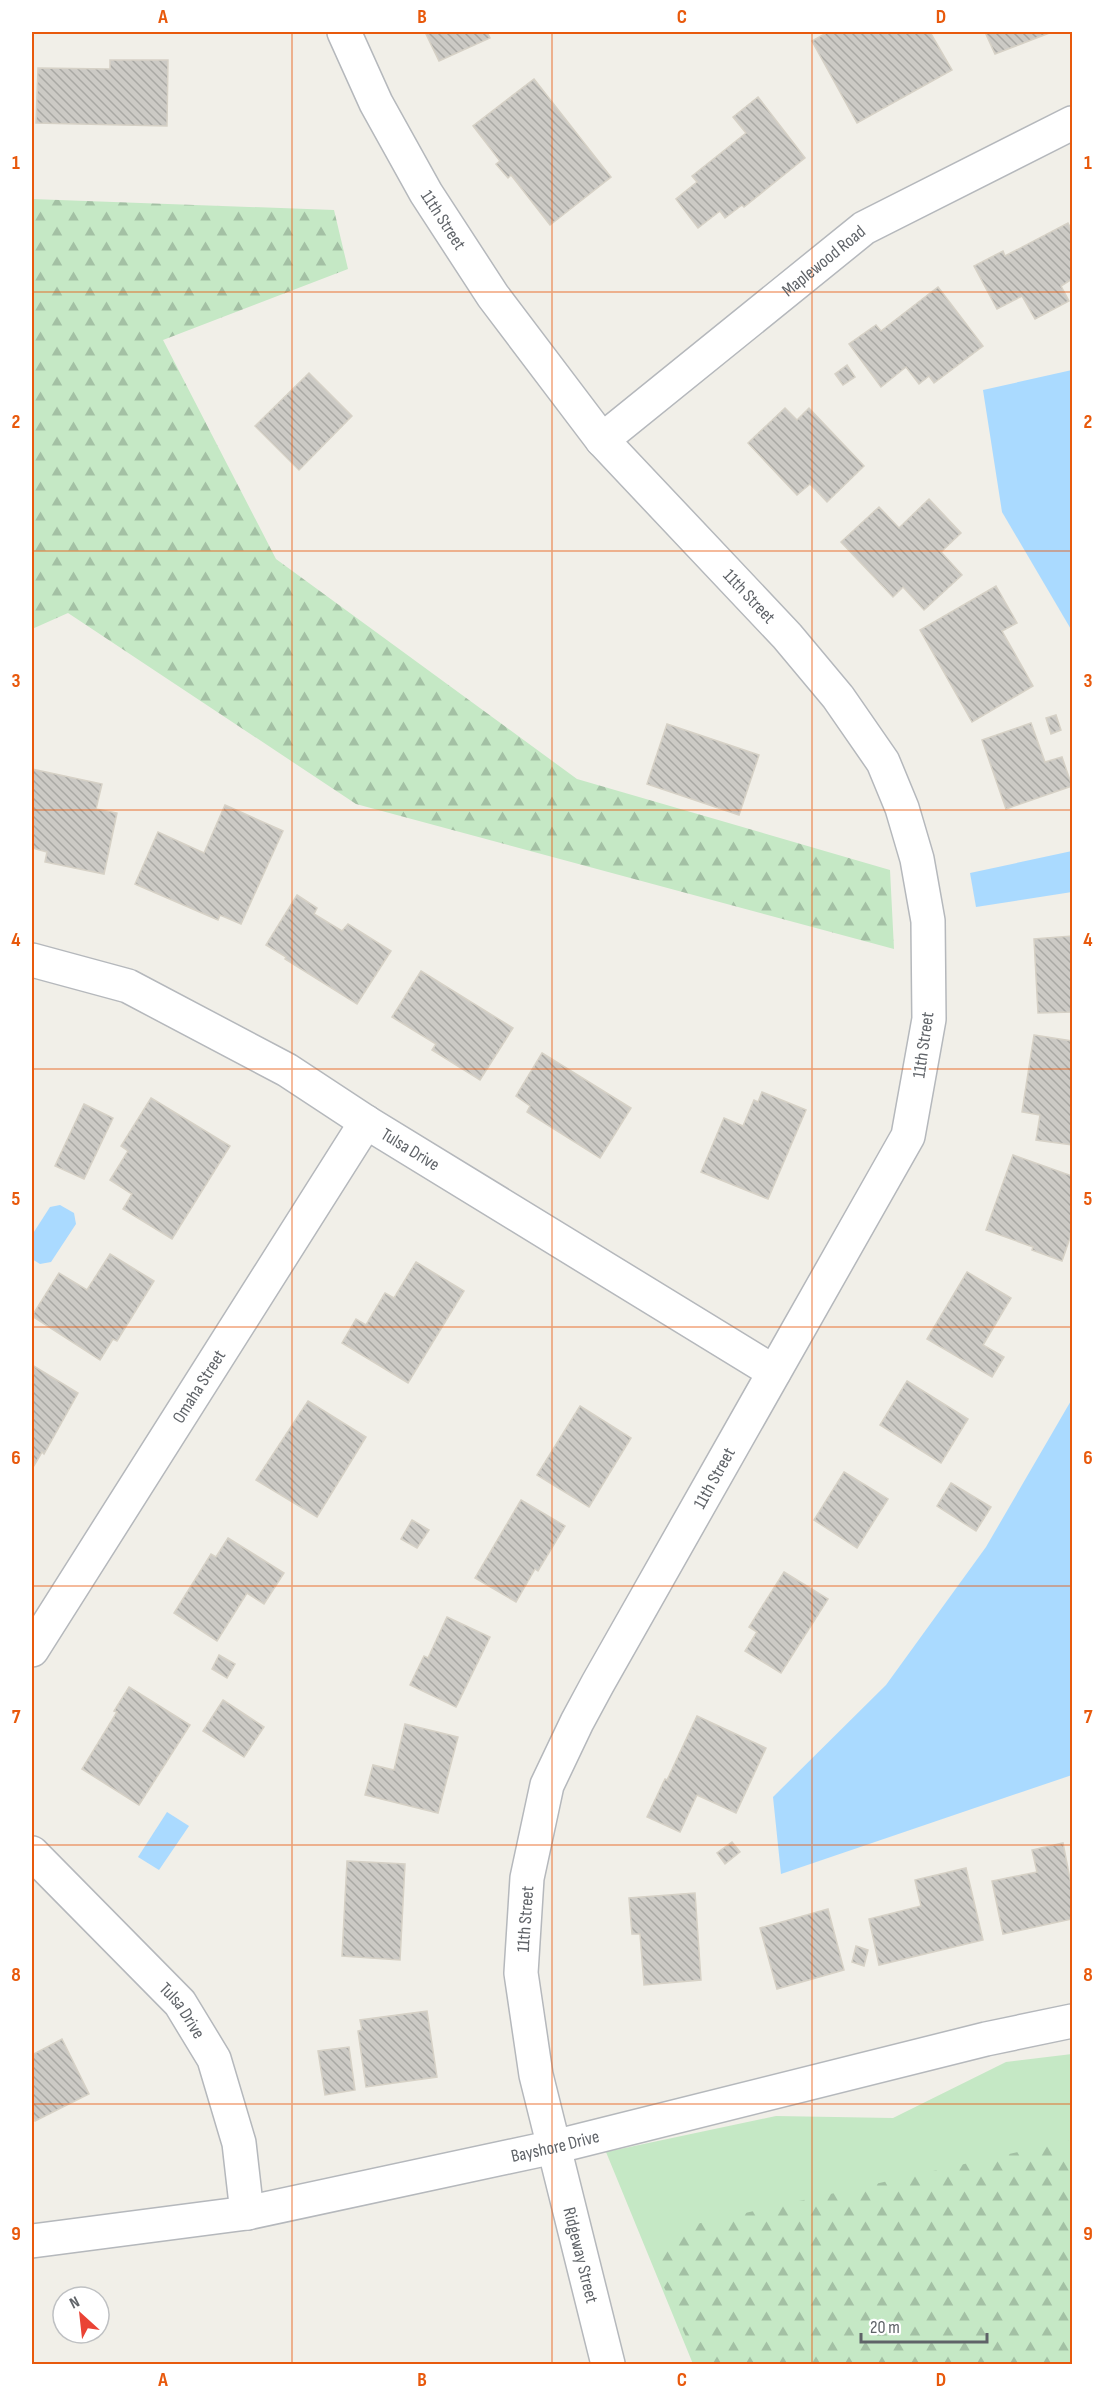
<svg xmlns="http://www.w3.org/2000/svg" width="1104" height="2396" font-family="'Sofia Sans Condensed',sans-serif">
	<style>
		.green { fill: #c5e8c5 }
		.forest { fill: url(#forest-firs) }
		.water { fill: #aadaff }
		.building { fill: url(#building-back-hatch); stroke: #d6d1c6; stroke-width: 1.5 }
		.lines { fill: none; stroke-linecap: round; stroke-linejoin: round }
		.minor-casing { stroke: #b5b8bc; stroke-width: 36 }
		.tertiary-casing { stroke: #b5b8bc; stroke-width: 36 }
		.minor { stroke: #fff; stroke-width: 33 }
		.tertiary { stroke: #fff; stroke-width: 33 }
		.grid { fill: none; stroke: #e8590c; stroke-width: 1.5; stroke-opacity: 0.55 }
		.labels { text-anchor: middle; stroke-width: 6; stroke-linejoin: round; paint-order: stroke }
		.street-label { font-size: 18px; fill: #5f6368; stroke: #fff }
		.neatline { fill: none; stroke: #e8590c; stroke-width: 2 }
		.grid-label { font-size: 20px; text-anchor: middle; font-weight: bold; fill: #e8590c }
	</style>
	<defs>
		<pattern id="forest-firs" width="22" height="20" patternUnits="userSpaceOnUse" patternTransform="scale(1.5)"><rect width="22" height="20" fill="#c5e8c5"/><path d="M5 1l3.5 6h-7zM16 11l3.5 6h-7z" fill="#a3c0a4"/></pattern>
		<pattern id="building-back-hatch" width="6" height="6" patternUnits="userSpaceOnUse" patternTransform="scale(1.5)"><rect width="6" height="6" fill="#cccac5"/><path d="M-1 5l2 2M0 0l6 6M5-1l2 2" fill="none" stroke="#a9a8a4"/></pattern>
	</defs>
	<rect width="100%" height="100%" fill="#f1efe8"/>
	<!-- green -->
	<path class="green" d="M1072,2054v310h-379l-87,-212 170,-36 117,2 113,-56z"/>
	<!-- forest -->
	<g class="forest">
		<path d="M32,199l302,11 14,59 -185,71 113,219 301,220 313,91 4,79 -538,-145 -288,-191 -36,16z"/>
		<path d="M1072,2140v224h-374l-42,-95 18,-40z"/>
	</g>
	<!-- water -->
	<g class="water">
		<path d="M1072,370v261l-70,-119 -19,-122z"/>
		<path d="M1072,851v41l-96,15 -6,-34z"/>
		<path d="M60,1205l14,8 2,11 -25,38 -11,2 -8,-5v-24l18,-28z"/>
		<path d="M1072,1399v376l-291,99 -8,-77 113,-112 100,-138z"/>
		<path d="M167,1812l22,14 -30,44 -21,-13z"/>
	</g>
	<!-- building -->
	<g class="building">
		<path d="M425,32h62l3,6 -51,23z"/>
		<path d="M828,32h102l22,38 -95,53 -45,-82z"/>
		<path d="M985,32h67l-57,22z"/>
		<path d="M110,60h58l-1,66 -131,-3 2,-55 72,1z"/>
		<path d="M534,79l77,98 -61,48 -39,-50 -3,3 -12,-14 4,-3 -27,-35z"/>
		<path d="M758,97l47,61 -61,49 -2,-2 -17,13 -5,-7 -22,17 -22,-29 21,-17 -5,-6 54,-43 -13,-16z"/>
		<path d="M1068,223l4,8v48l-11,7 8,15 -34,18 -13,-23 -25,13 -23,-43 29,-15 2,5z"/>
		<path d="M938,287l45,59 -49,37 -5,-7 -10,8 -13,-17 -25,20 -32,-43 27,-19 5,6z"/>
		<path d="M847,365l8,12 -12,8 -8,-11z"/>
		<path d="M309,373l43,43 -53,54 -44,-44z"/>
		<path d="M785,408l12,12 12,-12 55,58 -37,36 -17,-18 -13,11 -49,-52z"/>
		<path d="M929,499l32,34 -20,19 21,23 -38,35 -21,-23 -10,10 -52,-55 38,-35 20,21z"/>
		<path d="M996,586l21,37 -15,8 31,55 -61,36 -52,-92z"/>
		<path d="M1056,715l5,15 -10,4 -5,-16z"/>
		<path d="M1031,723l14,39 17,-5 10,29 -66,23 -24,-69z"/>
		<path d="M667,724l92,31 -20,60 -92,-31z"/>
		<path d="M32,769l70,15 -6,25 21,4 -13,61 -59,-12 2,-10 -15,-4z"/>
		<path d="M225,805l58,26 -42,93 -21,-9 -2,5 -83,-36 23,-52 46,21z"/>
		<path d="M297,895l20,13 -3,6 28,17 6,-7 43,27 -34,53 -72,-45 1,-2 -20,-12z"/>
		<path d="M1072,936v76l-34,1 -4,-74z"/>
		<path d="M421,971l92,57 -33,52 -48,-30 4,-6 -44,-27z"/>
		<path d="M1034,1035l38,6v104l-36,-5 4,-25 -18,-3z"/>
		<path d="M542,1053l89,55 -31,50 -73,-46 3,-6 -14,-10z"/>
		<path d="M762,1092l44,18 -38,89 -67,-27 23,-54 19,8 11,-26 4,2z"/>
		<path d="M151,1098l79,48 -58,93 -49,-30 9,-15 -22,-14 18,-29 -7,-5z"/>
		<path d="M84,1104l29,14 -29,61 -29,-13z"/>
		<path d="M1013,1155l59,21v56l-10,29 -30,-11 1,-3 -47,-17z"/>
		<path d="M110,1254l44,27 -37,60 -4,-2 -13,21 -68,-44 27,-43 28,17z"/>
		<path d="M416,1262l48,29 -56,92 -66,-40 14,-24 10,6 19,-32 9,5z"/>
		<path d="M967,1272l44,26 -28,47 21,12 -12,20 -65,-38z"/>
		<path d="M32,1365l46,28 -34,61 -2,-2 -10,17z"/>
		<path d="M907,1381l61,38 -27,44 -61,-38z"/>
		<path d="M308,1401l58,36 -49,80 -61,-37z"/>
		<path d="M580,1406l51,32 -42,69 -52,-32z"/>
		<path d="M844,1472l44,27 -31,49 -43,-28z"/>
		<path d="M951,1483l40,24 -15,24 -39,-25z"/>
		<path d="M521,1500l44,26 -27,45 -3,-2 -19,33 -41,-24z"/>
		<path d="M412,1520l17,10 -12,18 -16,-9z"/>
		<path d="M228,1538l56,35 -20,31 -17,-11 -30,48 -43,-28 37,-59 5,3z"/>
		<path d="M784,1572l44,27 -47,74 -36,-22 12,-19 -8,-5z"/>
		<path d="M447,1617l43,20 -34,70 -46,-22 14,-29 4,2z"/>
		<path d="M219,1655l16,9 -8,14 -15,-9z"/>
		<path d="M129,1687l61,38 -51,80 -57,-36 35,-57 -3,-1z"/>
		<path d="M223,1700l41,27 -20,30 -41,-26z"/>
		<path d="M697,1716l69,32 -30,65 -39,-18 -17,37 -33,-15 18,-38 2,1z"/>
		<path d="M405,1724l53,13 -20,76 -73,-18 8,-30 21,5z"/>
		<path d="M732,1842l8,10 -15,12 -8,-11z"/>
		<path d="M1063,1843l9,46v30l-69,15 -11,-53 45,-9 -5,-22z"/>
		<path d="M347,1861l58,3 -5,96 -58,-4z"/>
		<path d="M966,1868l17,72 -104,25 -10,-46 52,-13 -6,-26z"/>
		<path d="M695,1893l6,87 -57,5 -4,-51h-8l-3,-36z"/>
		<path d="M828,1909l16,61 -67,19 -17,-61z"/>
		<path d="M856,1946l12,4 -4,16 -12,-4z"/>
		<path d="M427,2011l10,66 -71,10 -8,-56 4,-1 -2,-10z"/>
		<path d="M62,2039l27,55 -54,27 -2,-3 -1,1v-64z"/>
		<path d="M349,2047l6,43 -30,5 -7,-44z"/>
	</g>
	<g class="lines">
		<!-- minor casing -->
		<g class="minor-casing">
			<g id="minor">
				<path id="s1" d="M344,32l32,71 50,90 67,103 109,144 185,196 51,61 45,65 19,46 15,51 11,62 1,98 -21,117 -310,547 -21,39 -30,63 -20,93 -6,95 15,102 72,289"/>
				<path id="s2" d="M602,440l262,-212 208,-105"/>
				<path id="s3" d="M32,960l96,26 159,84 79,52 408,250"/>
				<path id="s4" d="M32,1650l334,-528"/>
				<path id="s5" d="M32,1853l148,150 34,56 25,84 8,70"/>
			</g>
		</g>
		<!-- tertiary casing -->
		<g class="tertiary-casing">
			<g id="tertiary">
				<path id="s6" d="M32,2241l215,-28 307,-66 432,-108 86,-18"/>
			</g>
		</g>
		<!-- minor -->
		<use href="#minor" class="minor"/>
		<!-- tertiary -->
		<use href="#tertiary" class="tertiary"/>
	</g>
	<!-- grid -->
	<path class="grid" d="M292,32v2332M552,32v2332M812,32v2332M32,292h1040M32,551h1040M32,810h1040M32,1069h1040M32,1327h1040M32,1586h1040M32,1845h1040M32,2104h1040"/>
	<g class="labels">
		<!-- street labels -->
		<g class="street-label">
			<text dy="6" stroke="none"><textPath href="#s1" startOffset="213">11th Street</textPath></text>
			<text dy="6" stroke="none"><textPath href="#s2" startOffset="285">Maplewood Road</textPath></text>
			<text dy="6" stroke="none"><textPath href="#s1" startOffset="699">11th Street</textPath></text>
			<text transform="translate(923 1045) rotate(-82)" y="6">11th Street</text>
			<text dy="6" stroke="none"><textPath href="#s3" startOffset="426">Tulsa Drive</textPath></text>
			<text dy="6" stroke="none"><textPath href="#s4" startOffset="312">Omaha Street</textPath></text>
			<text transform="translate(714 1478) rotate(-61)" y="6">11th Street</text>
			<text transform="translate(525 1919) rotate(-86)" y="6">11th Street</text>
			<text dy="6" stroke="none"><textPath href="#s5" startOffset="218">Tulsa Drive</textPath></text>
			<text dy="6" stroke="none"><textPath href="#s6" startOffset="532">Bayshore Drive</textPath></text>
			<text dy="6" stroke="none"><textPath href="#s1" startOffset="2517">Ridgeway Street</textPath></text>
		</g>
	</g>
	<!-- border -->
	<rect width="1104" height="2396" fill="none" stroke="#ffffff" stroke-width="66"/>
	<!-- north arrow -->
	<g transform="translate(81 2315) rotate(333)"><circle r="28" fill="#ffffff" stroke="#bfc1c3" stroke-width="1.5"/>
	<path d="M0-4.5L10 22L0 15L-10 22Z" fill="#ea4335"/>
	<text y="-9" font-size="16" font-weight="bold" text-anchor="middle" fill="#5f6368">N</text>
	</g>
	<!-- scale -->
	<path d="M861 2333v9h126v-9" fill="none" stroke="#5f6368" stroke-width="3"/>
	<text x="870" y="2333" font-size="18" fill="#5f6368" stroke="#ffffff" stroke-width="4.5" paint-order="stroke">20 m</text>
	<rect x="33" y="33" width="1038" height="2330" class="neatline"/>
	<g class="grid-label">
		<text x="163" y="23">A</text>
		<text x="422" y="23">B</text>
		<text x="682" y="23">C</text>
		<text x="941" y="23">D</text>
		<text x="16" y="169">1</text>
		<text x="1088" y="169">1</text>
		<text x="16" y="428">2</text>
		<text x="1088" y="428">2</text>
		<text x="16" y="687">3</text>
		<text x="1088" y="687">3</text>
		<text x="16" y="946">4</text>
		<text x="1088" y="946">4</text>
		<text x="16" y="1205">5</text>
		<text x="1088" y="1205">5</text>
		<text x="16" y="1464">6</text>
		<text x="1088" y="1464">6</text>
		<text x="16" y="1723">7</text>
		<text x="1088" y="1723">7</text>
		<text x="16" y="1981">8</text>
		<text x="1088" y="1981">8</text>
		<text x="16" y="2240">9</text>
		<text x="1088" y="2240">9</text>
		<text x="163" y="2386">A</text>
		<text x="422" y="2386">B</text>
		<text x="682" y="2386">C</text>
		<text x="941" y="2386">D</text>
	</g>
</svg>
